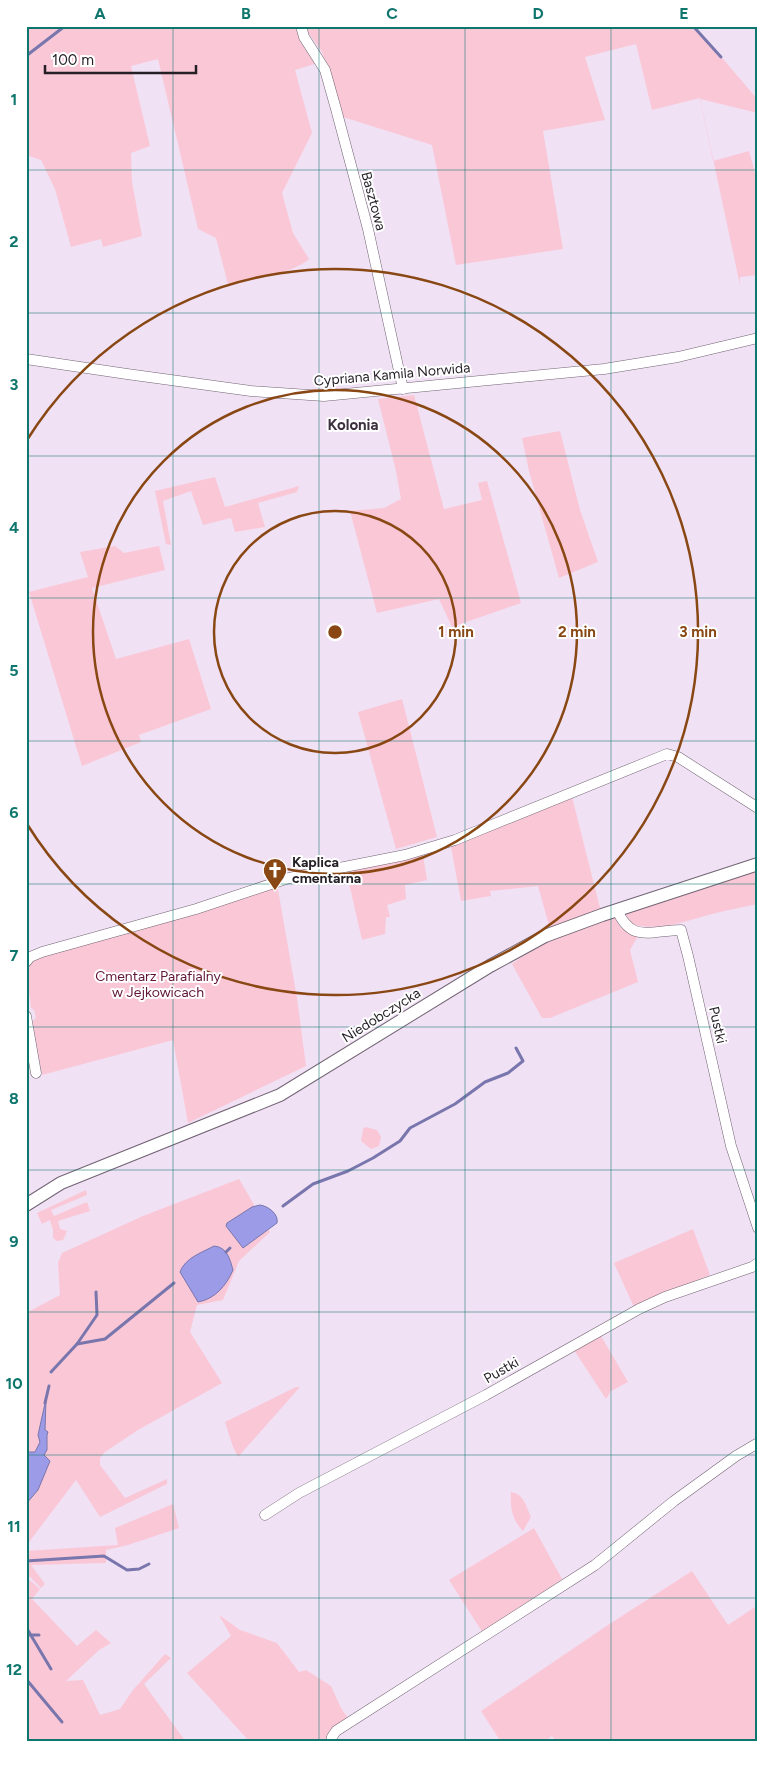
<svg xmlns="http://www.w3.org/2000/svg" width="784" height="1768" font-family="Figtree,sans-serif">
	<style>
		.green { fill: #fac7d6 }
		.water { fill: #9c9be7; stroke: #7876ad }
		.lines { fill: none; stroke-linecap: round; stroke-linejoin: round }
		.stream { stroke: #7876ad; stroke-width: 3 }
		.minor-casing { stroke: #726474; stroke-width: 11 }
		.tertiary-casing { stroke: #726474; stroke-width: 14 }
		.minor { stroke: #fff; stroke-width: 10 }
		.tertiary { stroke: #fff; stroke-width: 12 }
		.grid { fill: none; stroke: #0f766e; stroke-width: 1; stroke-opacity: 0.55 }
		.ring { fill: none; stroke: #884713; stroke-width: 2.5 }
		.labels { text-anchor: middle; stroke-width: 4; stroke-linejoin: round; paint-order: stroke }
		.street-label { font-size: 14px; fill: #251f26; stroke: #fff }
		.poi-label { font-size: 14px; font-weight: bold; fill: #251f26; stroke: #fff; text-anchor: start }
		.park-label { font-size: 14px; fill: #601436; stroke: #fff }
		.neighbourhood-label { font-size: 15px; font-weight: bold; fill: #3d303f; stroke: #fff }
		.centre { fill: #884713; stroke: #fff; stroke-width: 2.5 }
		.ring-label { font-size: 15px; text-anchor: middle; font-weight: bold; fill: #884713; stroke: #fff; stroke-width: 4; stroke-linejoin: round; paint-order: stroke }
		.neatline { fill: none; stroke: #0f766e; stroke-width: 2 }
		.grid-label { font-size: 16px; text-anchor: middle; font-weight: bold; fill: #0f766e }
	</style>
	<rect width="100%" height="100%" fill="#f1e1f4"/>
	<!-- green -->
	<g class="green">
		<path d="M26,26h271l21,37 -23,7 17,63 -30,60 11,40 16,26c-15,14 -59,21 -81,25l-12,-46 -18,-9 -40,-170 -27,7 19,80 -19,7 1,29 10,54 -39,11 -2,-8 -30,8 -16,-58 -14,-29 -15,-5z"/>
		<path d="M306,26h389l63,74v13l-58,-14 13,62 36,-10 9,33v91l-18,2v8l-40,-187 -48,12 -16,-66 -51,13 20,63 -62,11 20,118 -107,16 -24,-120 -89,-28 -1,-6 -20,-59 -15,-21z"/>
		<path d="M414,395l30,114 38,-9 -4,-17 9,-2 34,122 -69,24 -13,-28 -62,14 -27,-102 34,-3 17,-9 -5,-28 -18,-72z"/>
		<path d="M560,431l20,79 18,52 -39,16 -30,-107 -7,-33z"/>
		<path d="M215,477l10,30 74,-21 -2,6 -39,11 7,24 -30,5 -4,-14 -28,7 -12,-34 -28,10 8,44 -5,-1 -11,-53z"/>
		<path d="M115,546l9,7 35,-7 6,24 -73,18 24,71 73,-20 22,70 -72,26 2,7 -59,24 -53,-174 59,-15 -8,-25z"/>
		<path d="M402,699l35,138 -41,12 -38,-137z"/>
		<path d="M571,793l29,115 2,1 -52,20 -12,-43 -48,5 1,5 -30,5 -10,-54 1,-3z"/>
		<path d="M423,855l4,25 -22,5 1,14 -19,6 3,12h-4l-1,17 -23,6 -16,-70z"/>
		<path d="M758,867v37c-15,3 -31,6 -46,10 -26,7 -53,18 -80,10l-7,-11z"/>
		<path d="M277,884l20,114 9,68 -118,57 -15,-83 -131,35 -10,-52 4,-6 -2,-7 -3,-2 -3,-24 1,-19 9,-8z"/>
		<path d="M614,915l6,12 18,9 -8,14 8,32 -88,36h-8l-30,-54c31,-24 66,-37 102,-49z"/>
		<path d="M366,1127l11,3 4,7 -2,9 -8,3 -10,-8 2,-12z"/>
		<path d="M239,1179l31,53 -31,29 -16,39 -26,5 -7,27 32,51 -84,47 -33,22 -5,6v7l25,33 42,-19v5l-67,33 -24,-37 -50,66v-42l12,-14 3,-38h-15v-139l34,-18 -2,-32 4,-10 81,-37z"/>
		<path d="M86,1190l1,5 -36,15 3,6 33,-14 3,9 -32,10 2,8 7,2 -4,9 -6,1 -4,-3v-8l-3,-10 -8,4 -5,-11z"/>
		<path d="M693,1229l17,46 -76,32 -20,-44z"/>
		<path d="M601,1336l27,46 -17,9 -5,8 -32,-49z"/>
		<path d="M296,1387h4l-62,70 -5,-10 -8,-25z"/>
		<path d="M511,1492c13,2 15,14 20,25l-8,14c-11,-11 -13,-24 -12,-39z"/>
		<path d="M173,1504l6,24 -51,17 -22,5v13l-75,2 14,19 -4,4 -15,-15v-22l92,-6 -3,-17z"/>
		<path d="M534,1528l28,51 -79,54 -34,-53z"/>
		<path d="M692,1571l36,54 30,-20v137h-202l-4,-6 -8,6h-43l-20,-31 127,-86z"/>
		<path d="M26,1577l14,12 -8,10 45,47 19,-16 15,13 -12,7 -33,31 17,-1 17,35 20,-6 13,-19 32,-36 6,4 -27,26 42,58h-160z"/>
		<path d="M219,1615l21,15 37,13 22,29 7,-2 25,16 10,22 7,10 -22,24h-76l-63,-69 44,-37z"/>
	</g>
	<!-- water -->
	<g class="water">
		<path d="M260,1205c8,1 19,9 17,18l-34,25 -17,-22 1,-3 25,-16z"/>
		<path d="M214,1246c13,1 16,13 19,24 -7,16 -18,29 -35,32l-18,-30c5,-14 21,-19 34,-26z"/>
		<path d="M46,1399l-1,31 3,2 -1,3v15l-3,5 6,6 -12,29 -12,14v-52h9l5,-10 -2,-7z"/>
	</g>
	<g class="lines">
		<!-- stream -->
		<g class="stream">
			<path d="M693,26l28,31"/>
			<path d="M26,56l39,-30"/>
			<path d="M283,1206l30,-22 35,-13 25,-13 27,-17 10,-13 45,-24 30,-22 23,-9 15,-12 -7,-13"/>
			<path d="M226,1252l4,-4"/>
			<path d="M77,1344l20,-29 -1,-23"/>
			<path d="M51,1372l26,-28 28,-5 69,-56"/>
			<path d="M45,1403l4,-17"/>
			<path d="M26,1561l78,-5 23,14 12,-1 10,-5"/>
			<path d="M26,1627l25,42"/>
			<path d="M30,1635h9"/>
			<path d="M26,1679l36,43"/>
		</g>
		<!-- minor casing -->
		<g class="minor-casing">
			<g id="minor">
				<path d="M301,26l3,11 21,33 11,39 32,120 35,160"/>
				<path d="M26,359l101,15 124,17 73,5 280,-27 74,-12 80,-19"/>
				<path d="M617,910c15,34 34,20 64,20l7,26 43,190 27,82"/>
				<path d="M26,962l4,-5 12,-5 154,-43 93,-31 116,-23 50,-15 212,-86 11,3 80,51"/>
				<path d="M26,1016l10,57"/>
				<path d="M265,1515l34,-22 187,-98 153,-86 26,-12 87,-30 6,-4"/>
				<path d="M331,1742l1,-5 4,-6 259,-166 79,-64 62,-45 22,-13"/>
			</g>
		</g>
		<!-- tertiary casing -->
		<g class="tertiary-casing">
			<path id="tertiary" d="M26,1205l35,-22 219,-88 210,-129 55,-30 57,-21 156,-51"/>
		</g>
		<!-- minor -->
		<use href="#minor" class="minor"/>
		<!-- tertiary -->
		<use href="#tertiary" class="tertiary"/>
	</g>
	<!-- grid -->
	<path class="grid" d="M173,26v1716M319,26v1716M465,26v1716M611,26v1716M26,170h732M26,313h732M26,456h732M26,598h732M26,741h732M26,884h732M26,1027h732M26,1170h732M26,1312h732M26,1455h732M26,1598h732"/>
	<!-- distance rings -->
	<g class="ring">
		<circle cx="335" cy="632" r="121"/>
		<circle cx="335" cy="632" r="242"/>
		<path d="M27 440A363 363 0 1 1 27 824"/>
	</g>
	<!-- icons -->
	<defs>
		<g id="church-pin" transform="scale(1.25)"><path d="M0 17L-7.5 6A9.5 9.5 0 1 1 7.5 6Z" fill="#884713" stroke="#fff"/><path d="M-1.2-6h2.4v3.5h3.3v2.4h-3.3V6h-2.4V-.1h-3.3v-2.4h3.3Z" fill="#fff"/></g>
	</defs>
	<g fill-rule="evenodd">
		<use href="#church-pin" x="275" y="870"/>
	</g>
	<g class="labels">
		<!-- street labels -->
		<g class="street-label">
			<text transform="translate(374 201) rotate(75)" y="5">Basztowa</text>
			<text transform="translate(392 374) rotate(-5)" y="5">Cypriana Kamila Norwida</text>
			<text transform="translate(381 1015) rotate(-32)" y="5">Niedobczycka</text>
			<text transform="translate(718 1025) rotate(77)" y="5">Pustki</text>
			<text transform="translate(501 1370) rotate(-30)" y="5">Pustki</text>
		</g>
		<!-- poi labels -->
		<g class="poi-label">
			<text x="292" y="867">Kaplica<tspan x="292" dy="16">cmentarna</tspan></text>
		</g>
		<!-- park labels -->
		<g class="park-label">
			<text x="158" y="981">Cmentarz Parafialny<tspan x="158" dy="16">w Jejkowicach</tspan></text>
		</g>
		<!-- neighbourhood labels -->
		<g class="neighbourhood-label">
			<text x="353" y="430">Kolonia</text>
		</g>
	</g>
	<circle cx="335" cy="632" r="8" class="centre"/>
	<g class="ring-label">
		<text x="456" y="637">1 min</text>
		<text x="577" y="637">2 min</text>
		<text x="698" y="637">3 min</text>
	</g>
	<!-- border -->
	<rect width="784" height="1768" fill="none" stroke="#ffffff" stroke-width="55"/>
	<!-- scale -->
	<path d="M45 65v8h151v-8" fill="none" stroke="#251f26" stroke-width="2.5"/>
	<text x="52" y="65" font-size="15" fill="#251f26" stroke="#ffffff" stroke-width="4" paint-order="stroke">100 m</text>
	<rect x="28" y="28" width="728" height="1712" class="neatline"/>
	<g class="grid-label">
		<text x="100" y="19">A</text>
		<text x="246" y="19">B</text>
		<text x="392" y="19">C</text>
		<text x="538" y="19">D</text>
		<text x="684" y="19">E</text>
		<text x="14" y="105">1</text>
		<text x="14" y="247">2</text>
		<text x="14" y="390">3</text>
		<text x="14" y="533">4</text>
		<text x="14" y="676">5</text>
		<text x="14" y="818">6</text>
		<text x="14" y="961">7</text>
		<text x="14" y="1104">8</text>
		<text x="14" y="1247">9</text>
		<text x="14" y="1389">10</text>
		<text x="14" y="1532">11</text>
		<text x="14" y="1675">12</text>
	</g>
</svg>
